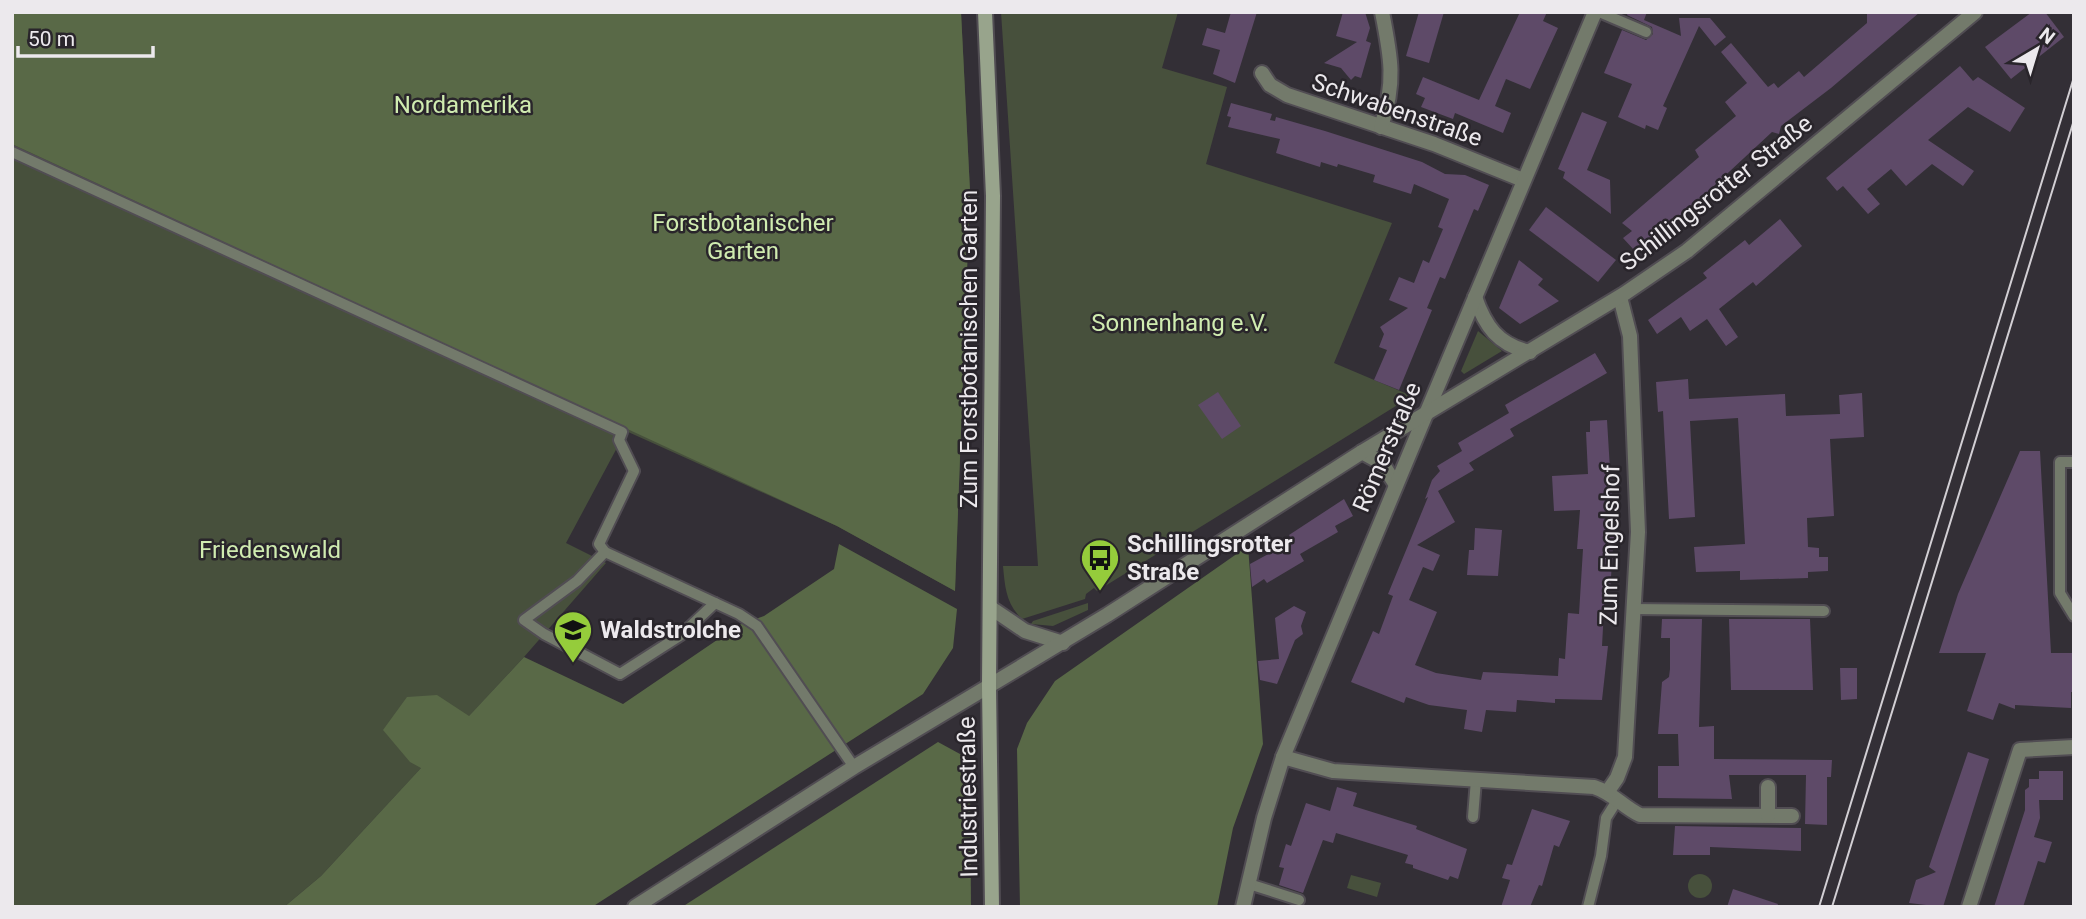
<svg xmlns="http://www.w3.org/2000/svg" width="2086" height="919" font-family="Roboto,sans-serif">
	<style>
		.green { fill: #47503c }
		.forest { fill: #596947 }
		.building { fill: #5e4a68 }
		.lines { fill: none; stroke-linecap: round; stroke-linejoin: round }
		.service-casing { stroke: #514d53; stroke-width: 14 }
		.minor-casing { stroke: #514d53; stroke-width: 18 }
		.tertiary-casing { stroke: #514d53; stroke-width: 18 }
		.secondary-casing { stroke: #514d53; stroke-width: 18 }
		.service { stroke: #737a6b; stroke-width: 10 }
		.minor { stroke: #737a6b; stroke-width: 14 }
		.tertiary { stroke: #737a6b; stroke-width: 14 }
		.secondary { stroke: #98a48c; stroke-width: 14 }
		.tram { stroke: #d2cfd4; stroke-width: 2 }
		.labels { text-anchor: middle; stroke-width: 5; stroke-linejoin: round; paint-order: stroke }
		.park-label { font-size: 24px; fill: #d0ecb0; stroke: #29252b }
		.street-label { font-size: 24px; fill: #ece9ed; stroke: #29252b }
		.poi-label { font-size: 24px; font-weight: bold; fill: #ece9ed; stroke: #29252b; text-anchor: start }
	</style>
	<rect width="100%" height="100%" fill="#332f36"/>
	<!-- green -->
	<g class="green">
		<path d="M12,12h949l9,179 -15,400 -118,-65 -211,-95 -60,112 40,20 -82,94 -203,219 -37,31h-272z"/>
		<path d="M1001,12h177l-16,56 65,19 -21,77 186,59 -58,140 78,33 -315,195 -3,-3 -8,6 -1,5 -63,20c-16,-15 -17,-32 -19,-53h35z"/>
		<path d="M1478,331l24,20 -38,23 -3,-3z"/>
		<path d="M1088,603v7l-35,16 -22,-2 2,-3z"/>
		<circle cx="1700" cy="886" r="12"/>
		<path d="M1351,875l30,8 -4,14 -30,-9z"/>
	</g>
	<!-- forest -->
	<g class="forest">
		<path d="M12,12h949l9,179 -15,400 -118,-65 -825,-382z"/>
		<path d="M839,544l118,65 -4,39 -30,46 -331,213h-308l37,-31 100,-108 -11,-6 -27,-32 24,-33 30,-2 32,21 55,-59 99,47 116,-79 25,-9 70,-47z"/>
		<path d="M1248,546l15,198 -30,84 -16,79h-197l-3,-158 10,-26 28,-42z"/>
		<path d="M938,742l22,12 10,18 1,135h-289z"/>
	</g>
	<!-- building -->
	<g class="building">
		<path d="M1231,12h26l-22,71 -22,-9 7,-24 -18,-5 5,-17 18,5z"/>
		<path d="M1343,12h22l5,16 -4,13 5,2 -10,35 -6,-2 -4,4 -10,-12 -17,-5 33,-21 -21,-6z"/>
		<path d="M1419,12h25l-15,51 -23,-7z"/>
		<path d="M1520,12h27l-4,9 15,7 -28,61 -24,-10 -11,27 16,7 -8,20 -48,-20 -2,6 -32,-12 4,-9 -9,-4 7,-17 56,23z"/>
		<path d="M1628,12h19l-3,8 37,16 -2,-18h31l16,19 -11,9 -16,-20 -36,80 4,2 -9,22 -12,-5 -1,4 -27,-12 14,-33 -28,-11 18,-43 24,10 7,-6 -1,-7 -25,-12z"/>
		<path d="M1867,12h53l-89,76 -50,38 -2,8 -7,-2 -84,78 -54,40 -11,-12 9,-7 -10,-8 77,-66 -4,-7 41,-34 -11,-14 22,-19 -26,-31 10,-9 37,44 6,-4 4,5 21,-17 5,6 63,-54z"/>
		<path d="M2032,12h13l19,25 -53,42 -26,-32z"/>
		<path d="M1960,66l13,15 5,-4 47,31 -15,24 -42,-25 -40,33 46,31 -11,15 -31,-22 -26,22 -15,-17 -24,20 13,15 -12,10 -25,-28 -6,5 -11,-13z"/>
		<path d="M1231,103l41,11 -2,6 5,1 1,-4 49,14 97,31 23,12 20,1 24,10 -11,26 -4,-2 -29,70 -5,-2 -13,31 5,2 -33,80 -25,-10 13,-30 -8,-3 5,-13 -4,-7 28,-19 -19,-8 10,-23 15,6 9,-23 6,3 14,-34 -5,-2 11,-28 -35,-15 -3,10 -38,-12 2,-7 -37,-11 -1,3 -16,-5 -1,5 -44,-14 4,-14 -52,-12 3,-10 -4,-1z"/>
		<path d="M1582,112l25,10 -20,48 23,10 1,34 -48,-36 2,-6 -7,-3z"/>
		<path d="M1546,207l70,53 -18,22 -69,-52z"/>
		<path d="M1780,219l22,27 -46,40 -3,-4 -34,27 19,28 -12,9 -19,-27 -17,12 -9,-14 -24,17 -9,-14 59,-42 -4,-5 42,-33 4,5z"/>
		<path d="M1519,260l24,19 -5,6 21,16 -39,23 -21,-16z"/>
		<path d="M1595,353l12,20 -97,56 4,7 -45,27 5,7 -36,21 17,31 -38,23 23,10 -7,16 -10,-4 -14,33 28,12 -22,53 21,8 45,7 2,-8 75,4 1,-18 6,1 3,-46 11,1 4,-65h-6l3,-39 -26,1 -2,-35 36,-2 -2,-42h4v-11l17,-1 7,115 -4,56h-5l-3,55h6l-6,54 -47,-1v4l-38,-3 -1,12 -30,-2 -4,22 -18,-3 3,-19 -38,-5 -23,-8 -2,6 -53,-21 22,-51 6,3 14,-38 -5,-2 40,-97 -3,2 7,-19 8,-9 -3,-5 25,-15 -4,-8 51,-30 -4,-8z"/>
		<path d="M1688,379l1,20 96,-5 1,22 54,-2 -1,-19 23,-2 2,44 -34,2 4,77 -27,2 1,29 11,1v9h9v14l-20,1v6l-68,2v-9l-44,1 -2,-25 51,-3 -7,-126 -48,3 5,96 -26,2 -6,-108 -5,1 -2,-30z"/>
		<path d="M1218,392l23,34 -19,13 -24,-34z"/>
		<path d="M2020,451h20l11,202h23v39h-3v16l-56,-3v4l-16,-6 -6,17 -26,-9 19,-58h-47l19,-59z"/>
		<path d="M1344,499l9,17 -18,10 3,6 -38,22 4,7 -37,22 -3,-4 -12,8 -2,-23 42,-23 -3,-6z"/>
		<path d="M1475,528l27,2 -4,46 -31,-1 2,-25h5z"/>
		<path d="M1294,606l12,6 -5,14 2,8 -8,6 -18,44 -17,-4 -2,-19 21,-2 -4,-41z"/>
		<path d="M1662,619h40l-3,108 15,-1v33l118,1 -1,17h-4v48l-22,-1 1,-49h-77l3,24 -74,-1v-32h21l-1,-32h-20l4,-52 7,-5 1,-8v-31h-9z"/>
		<path d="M1729,619h81l3,71h-82z"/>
		<path d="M1840,668h17v31l-16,1z"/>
		<path d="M1968,752l21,7 -46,148 -34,-4 7,-23 20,-8 -7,-5z"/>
		<path d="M2039,771h24v29h-24l1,18 -6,19 18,5 -7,21 -7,-2 -15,46h-29l31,-97v-20l4,-3v-8h10z"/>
		<path d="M1337,787l20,6 -4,13 64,20 -1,3 51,20 -9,30 -8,-3 -2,4 -35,-12v-3l-8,-2 3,-8 -72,-22 -3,10 -10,-3 -20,53 -24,-8 5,-17 -5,-1 7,-23 5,2 15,-43 24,8z"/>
		<path d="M1532,809l38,12 -11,26 -5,-2 -12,41 -3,-1 -9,22h-29l9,-27 -8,-2 5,-14 5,1z"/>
		<path d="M1675,826l126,2v23l-91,-4v8h-37z"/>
		<path d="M1733,889l45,15 -1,3h-50z"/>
	</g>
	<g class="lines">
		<!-- service casing -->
		<g class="service-casing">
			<g id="service">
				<path d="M1599,12l47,20"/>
				<path d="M12,152l610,280 -3,8 15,31 -35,73 6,8 134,62 18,12 97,141"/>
				<path d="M2074,462h-14v131l14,23"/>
				<path d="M605,552l-28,29 -53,39 20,14 76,40 61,-39 34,-32"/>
				<path d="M1632,609l192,2"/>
				<path d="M1473,817l3,-37"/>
				<path d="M1249,884l50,16"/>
				<path d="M1588,907l13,-51 5,-38 12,-19"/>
			</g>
		</g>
		<!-- minor casing -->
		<g class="minor-casing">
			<g id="minor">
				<path d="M1262,73l8,12 17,10 147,49 89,36"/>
				<path d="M1381,127c15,-44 10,-70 1,-115"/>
				<path d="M1362,452l20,11 14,22"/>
				<path d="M1283,757l50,14 261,16c19,6 29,20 46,28l152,1"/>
				<path d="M1768,787v28"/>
				<path d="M1608,791l9,-13 8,-21 13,-225 -8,-196 -10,-39"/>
				<path d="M635,907l219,-140 135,-81"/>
				<path d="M1243,907l21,-89 19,-61 143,-343"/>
				<path d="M1969,907l51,-157 54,-3"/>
			</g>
		</g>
		<!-- tertiary casing -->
		<g class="tertiary-casing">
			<g id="tertiary">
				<path d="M1475,297c10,29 23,48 55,55"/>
				<path d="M1426,414l169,-402"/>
				<path d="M991,608l34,23 38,12"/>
				<path d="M989,686l118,-71 255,-163 262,-158 63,-43 288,-239"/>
			</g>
		</g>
		<!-- secondary casing -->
		<g class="secondary-casing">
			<path id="secondary" d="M985,12l8,184 -4,490 3,221"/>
		</g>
		<!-- service -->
		<use href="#service" class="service"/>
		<!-- minor -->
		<use href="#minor" class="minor"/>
		<!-- tertiary -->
		<use href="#tertiary" class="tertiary"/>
		<!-- secondary -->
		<use href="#secondary" class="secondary"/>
		<!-- tram -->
		<g class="tram">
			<path d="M1819,907l255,-830"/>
			<path d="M1832,907l242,-787"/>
		</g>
	</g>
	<!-- icons -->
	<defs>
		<g id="bus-pin" transform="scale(2.0125)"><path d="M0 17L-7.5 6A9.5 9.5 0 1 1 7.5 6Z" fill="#95cc3b" stroke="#29252b"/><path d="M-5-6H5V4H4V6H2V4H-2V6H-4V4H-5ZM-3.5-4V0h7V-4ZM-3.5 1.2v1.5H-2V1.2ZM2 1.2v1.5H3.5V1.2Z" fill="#111"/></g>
		<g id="school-pin" transform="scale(2.0125)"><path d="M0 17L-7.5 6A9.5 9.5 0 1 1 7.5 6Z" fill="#95cc3b" stroke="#29252b"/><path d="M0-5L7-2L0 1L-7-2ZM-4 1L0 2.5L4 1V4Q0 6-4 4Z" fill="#111"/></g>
	</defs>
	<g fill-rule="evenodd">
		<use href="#bus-pin" x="1100" y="558"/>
		<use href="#school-pin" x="573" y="630"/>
	</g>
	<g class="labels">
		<!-- park labels -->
		<g class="park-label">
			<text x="463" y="113">Nordamerika</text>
			<text x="743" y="231">Forstbotanischer<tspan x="743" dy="28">Garten</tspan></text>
			<text x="1180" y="331">Sonnenhang e.V.</text>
			<text x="270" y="558">Friedenswald</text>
		</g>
		<!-- street labels -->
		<g class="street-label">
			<text transform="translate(1397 110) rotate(19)" y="8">Schwabenstraße</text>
			<text transform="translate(1716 193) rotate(-38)" y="8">Schillingsrotter Straße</text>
			<text transform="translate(969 349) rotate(-90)" y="8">Zum Forstbotanischen Garten</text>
			<text transform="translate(1387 447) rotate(-67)" y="8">Römerstraße</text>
			<text transform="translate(1610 545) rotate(-89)" y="8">Zum Engelshof</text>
			<text transform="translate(968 797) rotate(-91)" y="8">Industriestraße</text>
		</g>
		<!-- poi labels -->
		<g class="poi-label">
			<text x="1127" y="552">Schillingsrotter<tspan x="1127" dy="28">Straße</tspan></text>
			<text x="600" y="638">Waldstrolche</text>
		</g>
	</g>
	<!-- border -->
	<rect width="2086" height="919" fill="none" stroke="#ece9ed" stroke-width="28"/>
	<!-- north arrow -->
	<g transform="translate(2037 49) rotate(38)" stroke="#29252b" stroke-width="5" paint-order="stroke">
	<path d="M0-5L12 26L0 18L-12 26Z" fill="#ece9ed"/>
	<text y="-10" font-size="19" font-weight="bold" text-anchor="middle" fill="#ece9ed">N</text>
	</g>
	<!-- scale -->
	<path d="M18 46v10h135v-10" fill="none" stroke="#ece9ed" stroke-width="3.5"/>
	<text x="28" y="46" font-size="21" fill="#ece9ed" stroke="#29252b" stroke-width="5" paint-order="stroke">50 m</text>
</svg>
